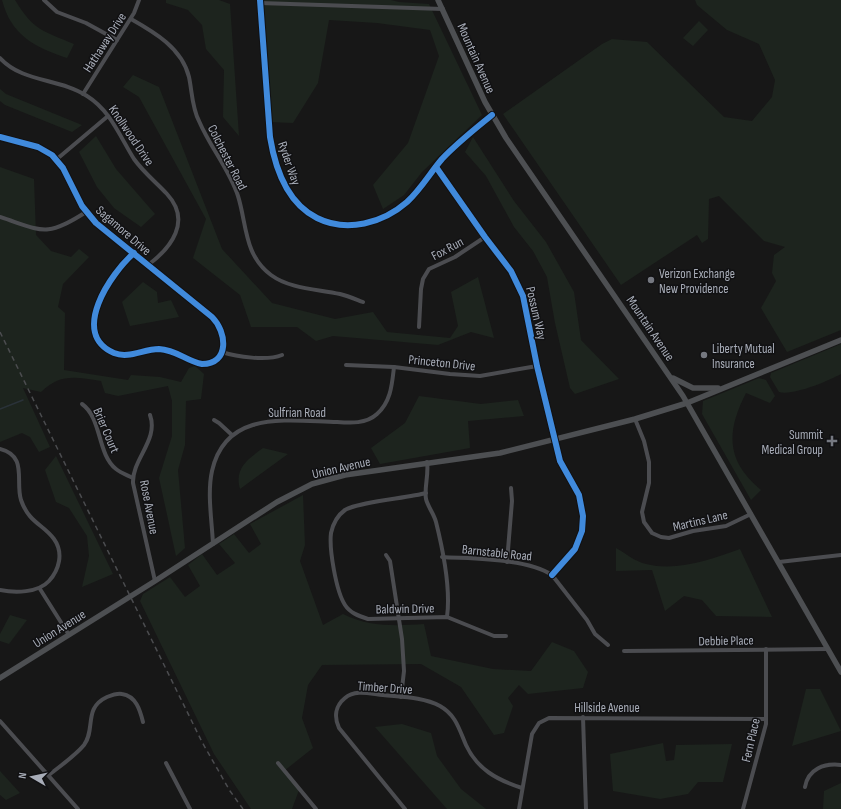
<svg xmlns="http://www.w3.org/2000/svg" width="841" height="809" font-family="'Sofia Sans Condensed',sans-serif">
	<style>
		.green { fill: #1d241e }
		.lines { fill: none; stroke-linecap: round; stroke-linejoin: round }
		.stream { stroke: #2a3239; stroke-width: 1.5 }
		.minor { stroke: #4b4c50; stroke-width: 4 }
		.major { stroke: #4d4f52; stroke-width: 5.5 }
		.rail { stroke: #4b4c4f; stroke-width: 1.5; stroke-dasharray: 5 4; stroke-linecap: butt }
		.cycleway-casing { stroke: #111113; stroke-width: 8 }
		.cycleway { stroke: #408adc; stroke-width: 6 }
		.poi-dot { fill: #757880; stroke: #111113; stroke-width: 1.5 }
		.labels { text-anchor: middle; stroke-width: 3; stroke-linejoin: round; paint-order: stroke }
		.street-label { font-size: 13px; fill: #a8adb8; stroke: #111113 }
		.poi-label { font-size: 13px; fill: #a8adb8; stroke: #111113; text-anchor: start }
	</style>
	<rect width="100%" height="100%" fill="#171717"/>
	<!-- green -->
	<g class="green">
		<path d="M2,0h13c18,30 28,31 59,44l-7,14c-33,-11 -56,-23 -65,-58z"/>
		<path d="M166,0h53l11,4 9,132 -16,-19 1,-47 -18,-21 -4,-24 -14,-15 -22,-7z"/>
		<path d="M263,0h128l8,2 30,2 53,111 -60,57 -18,23 -21,14 -10,-24 35,-42 31,-87 -9,-26 -53,-7 -48,-3 -11,63 -25,40 -24,-1z"/>
		<path d="M695,0h146v330l-54,22 -26,-44 15,-27 -4,-8 2,-18 11,-8 -21,-6 -45,-45 -10,3 -1,40 -6,4 -5,-8 -76,50 -118,-171 99,-70 10,-5 35,3 77,75 28,4 20,-24 3,-17 -16,-36 -32,-14 -30,-25z"/>
		<path d="M699,21l9,9 -15,16 -10,-8z"/>
		<path d="M133,75l26,12 63,162 50,54 63,16 38,-7 14,20 63,6 8,-12 -7,-34 27,-15 16,61 -23,-6 -33,13 -105,-9 -17,5 -19,-14h-46l-11,-32 -47,-37 13,-39 -67,-122 -16,-10z"/>
		<path d="M0,89l6,5 76,31 -10,7 -67,-27 -5,-4z"/>
		<path d="M96,136l20,33 39,45 -14,13 -27,-19 -17,-21 -18,-35z"/>
		<path d="M473,137l41,64 32,41 28,50 7,48 38,39 -44,15 -5,-6 -15,-65 -8,-46 -14,-26 -19,-24 -28,-51 -21,-24z"/>
		<path d="M0,167l34,12 2,56 15,16 20,6 8,-8 10,8 -26,27 -5,23 7,6 -1,57 64,10 3,-5 29,2 21,5 8,-14 6,-2 9,8 -3,25 -15,2 -1,44 -7,25 7,78 -9,8 -17,-78 13,-42v-35l-4,-15 -50,10 -13,-3 -4,-12c-25,-4 -41,-8 -60,11l-18,-4 27,59 -11,5 -9,-15 -8,-4 -22,9z"/>
		<path d="M143,282l14,10 1,11 13,-3 8,17 -49,9 -8,-24z"/>
		<path d="M841,344v30c-13,7 -48,22 -62,18l-9,-15 1,-4z"/>
		<path d="M759,378l7,2 9,16 -5,7 -24,-10c-20,39 -20,68 15,97l-10,10 -49,-86 1,-13z"/>
		<path d="M419,396l62,8 37,-4 6,16 -56,5 2,27 -90,16 -9,-16 34,-25z"/>
		<path d="M263,448l25,6 -48,35c-6,-21 8,-30 23,-41z"/>
		<path d="M56,456l57,118 -31,13 7,-31 -2,-20 -18,-28 -13,-6 -11,-32z"/>
		<path d="M303,495l2,50 -5,16 23,64 20,-11c26,13 52,12 81,10l7,32 62,13 38,2 21,-29 22,9 14,21 -5,16 -55,6 -9,-9 -11,13 5,8 -9,27 -10,2 -33,-48 -40,-23 -99,1 -14,20 -6,33 11,30 -29,23 15,19 -7,19h-41l-37,-55 -74,-153 3,-7 27,-17 15,20 15,-11 -12,-21 14,-11 15,21 18,-12 -16,-19 15,-10 15,19 12,-9 -11,-20z"/>
		<path d="M616,548c9,5 20,14 30,16 31,8 66,-5 94,-15l32,68 -56,-1 -14,-16 -18,-4 -19,15 -13,-41 -36,1z"/>
		<path d="M10,615l17,5 -18,24 -9,-3v-7z"/>
		<path d="M806,689h14l21,42 -49,15z"/>
		<path d="M402,724l29,9 6,23 24,33 25,20h-39l-72,-82z"/>
		<path d="M663,743l3,18 8,-1 2,-15 56,-1 -9,38h-25l-10,12 -28,5 -47,-8 -3,-37z"/>
		<path d="M0,771l20,22 -14,7 -6,-5z"/>
		<path d="M841,783v26h-18l1,-18z"/>
	</g>
	<g class="lines">
		<!-- stream -->
		<path class="stream" d="M0,409l23,-9"/>
		<!-- minor -->
		<g class="minor">
			<path d="M44,0l13,12 29,11 31,17"/>
			<path d="M260,0l10,137c5,31 17,66 47,81 30,15 66,5 90,-16 14,-13 23,-29 35,-43 15,-16 33,-30 50,-44"/>
			<path d="M260,3l183,6"/>
			<path d="M131,19c23,13 51,29 58,58 3,14 3,31 10,44 11,26 30,48 39,75 9,29 6,59 33,79 19,14 46,14 69,19 8,2 15,5 23,8"/>
			<path d="M0,58c23,25 60,20 87,38 24,15 33,41 47,63 10,14 22,23 33,35 25,27 4,54 -19,71"/>
			<path d="M83,94l51,-81 5,-13"/>
			<path d="M0,137l38,10 14,8 11,13 19,38 14,17 116,94c15,15 18,47 -10,47 -16,-3 -25,-14 -43,-15 -16,0 -30,10 -45,4 -45,-19 -3,-80 20,-100"/>
			<path d="M57,159l51,-43"/>
			<path d="M436,167l49,70 26,34 12,25 14,70 23,95 19,34 4,21 -1,15 -7,18 -23,26"/>
			<path d="M0,217c43,14 46,21 86,-5"/>
			<path d="M419,327l2,-38 2,-10 6,-10 26,-12 30,-20"/>
			<path d="M222,352c15,5 45,9 60,3"/>
			<path d="M346,365l48,2 56,7 30,2 57,-10"/>
			<path d="M82,404c20,14 15,50 34,65 5,4 11,6 17,9"/>
			<path d="M150,415c9,25 -18,44 -17,68l22,98"/>
			<path d="M635,419l9,22 5,21v21l-7,29 2,10 8,11 9,4 8,1 24,-7 33,-5 25,-12"/>
			<path d="M214,420l5,3 13,12"/>
			<path d="M0,449c28,7 15,32 21,51 8,23 22,24 33,39 10,14 5,31 -5,42 -11,12 -34,12 -49,9"/>
			<path d="M427,462c2,12 -3,26 -1,37 2,8 8,15 10,23 7,28 15,66 11,95"/>
			<path d="M426,493c-18,5 -68,9 -81,17 -7,5 -12,14 -14,23 -2,16 5,58 14,72 5,8 14,11 23,14l79,-2 47,19h12"/>
			<path d="M213,544c-1,-23 -6,-50 -1,-73 14,-62 76,-50 125,-49 14,1 29,2 40,-8 14,-12 15,-30 17,-47"/>
			<path d="M386,555l4,6 12,78 2,32 -3,26"/>
			<path d="M442,557c31,2 85,1 110,18l35,45 8,14 13,11"/>
			<path d="M507,562l5,-61 -1,-13"/>
			<path d="M779,562l62,-7"/>
			<path d="M40,589l29,46"/>
			<path d="M624,651l204,-2"/>
			<path d="M583,717l3,92"/>
			<path d="M0,721l78,88"/>
			<path d="M166,763l24,46"/>
			<path d="M278,763l38,46"/>
			<path d="M49,775c11,-9 26,-19 35,-30 12,-16 -1,-37 23,-48 5,-2 10,-4 15,-3 14,2 18,16 21,28"/>
			<path d="M805,787c3,-18 19,-24 36,-22"/>
			<path d="M405,809l-66,-81c-5,-11 -4,-22 6,-30 10,-9 26,-4 38,-3 18,2 40,2 57,11 16,9 19,23 26,39 11,24 31,35 56,43"/>
			<path d="M519,809l13,-75 7,-11 10,-5 217,1"/>
			<path d="M743,809l23,-85v-75"/>
		</g>
		<!-- major -->
		<g class="major">
			<path d="M438,0l47,102 21,36 177,258 158,276"/>
			<path d="M673,378l20,10h25"/>
			<path d="M0,678l155,-97 122,-79 35,-18 33,-9 155,-22 135,-34 52,-16 154,-63"/>
		</g>
		<!-- rail -->
		<path class="rail" d="M0,332l202,410 28,49 13,18"/>
		<!-- cycleway casing -->
		<g class="cycleway-casing">
			<g id="cycleway">
				<path d="M260,0l10,137c5,31 17,66 47,81 30,15 66,5 90,-16 14,-13 23,-29 35,-43 15,-16 33,-30 50,-44"/>
				<path d="M0,137l38,10 14,8 11,13 19,38 14,17 116,94c15,15 18,47 -10,47 -16,-3 -25,-14 -43,-15 -16,0 -30,10 -45,4 -45,-19 -3,-80 20,-100"/>
				<path d="M436,167l49,70 26,34 12,25 14,70 23,95 19,34 4,21 -1,15 -7,18 -23,26"/>
			</g>
		</g>
		<!-- cycleway -->
		<use href="#cycleway" class="cycleway"/>
	</g>
	<!-- markers -->
	<g class="poi-dot">
		<circle cx="651" cy="280" r="4"/>
		<circle cx="704" cy="355" r="4"/>
		<path d="M830 435h4v4h4v4h-4v4h-4v-4h-4v-4h4z"/>
	</g>
	<g class="labels">
		<!-- street labels -->
		<g class="street-label">
			<text transform="translate(104 42) rotate(-57)" y="5">Hathaway Drive</text>
			<text transform="translate(477 58) rotate(66)" y="5">Mountain Avenue</text>
			<text transform="translate(132 135) rotate(56)" y="5">Knollwood Drive</text>
			<text transform="translate(228 157) rotate(63)" y="5">Colchester Road</text>
			<text transform="translate(290 163) rotate(71)" y="5">Ryder Way</text>
			<text transform="translate(124 230) rotate(41)" y="5">Sagamore Drive</text>
			<text transform="translate(447 248) rotate(-28)" y="5">Fox Run</text>
			<text transform="translate(537 313) rotate(77)" y="5">Possum Way</text>
			<text transform="translate(651 328) rotate(56)" y="5">Mountain Avenue</text>
			<text transform="translate(442 362) rotate(6)" y="5">Princeton Drive</text>
			<text x="297" y="417">Sulfrian Road</text>
			<text transform="translate(107 430) rotate(67)" y="5">Brier Court</text>
			<text transform="translate(341 467) rotate(-13)" y="5">Union Avenue</text>
			<text transform="translate(150 507) rotate(79)" y="5">Rose Avenue</text>
			<text transform="translate(700 520) rotate(-13)" y="5">Martins Lane</text>
			<text transform="translate(497 552) rotate(6)" y="5">Barnstable Road</text>
			<text transform="translate(405 608) rotate(-1)" y="5">Baldwin Drive</text>
			<text transform="translate(59 628) rotate(-32)" y="5">Union Avenue</text>
			<text transform="translate(726 640) rotate(-1)" y="5">Debbie Place</text>
			<text transform="translate(385 687) rotate(4)" y="5">Timber Drive</text>
			<text x="607" y="712">Hillside Avenue</text>
			<text transform="translate(750 740) rotate(-77)" y="5">Fern Place</text>
		</g>
		<!-- poi labels -->
		<g class="poi-label">
			<text x="659" y="278">Verizon Exchange<tspan x="659" dy="15">New Providence</tspan></text>
			<text x="712" y="353">Liberty Mutual<tspan x="712" dy="15">Insurance</tspan></text>
			<text x="823" y="439" text-anchor="end">Summit<tspan x="823" dy="15">Medical Group</tspan></text>
		</g>
	</g>
	<!-- north arrow -->
	<g transform="translate(32 777) rotate(279)" stroke="#111113" stroke-width="3" paint-order="stroke">
	<path d="M0-3L7 15L0 10L-7 15Z" fill="#a8adb8"/>
	<text y="-6" font-size="11" font-weight="bold" text-anchor="middle" fill="#a8adb8">N</text>
	</g>
</svg>
